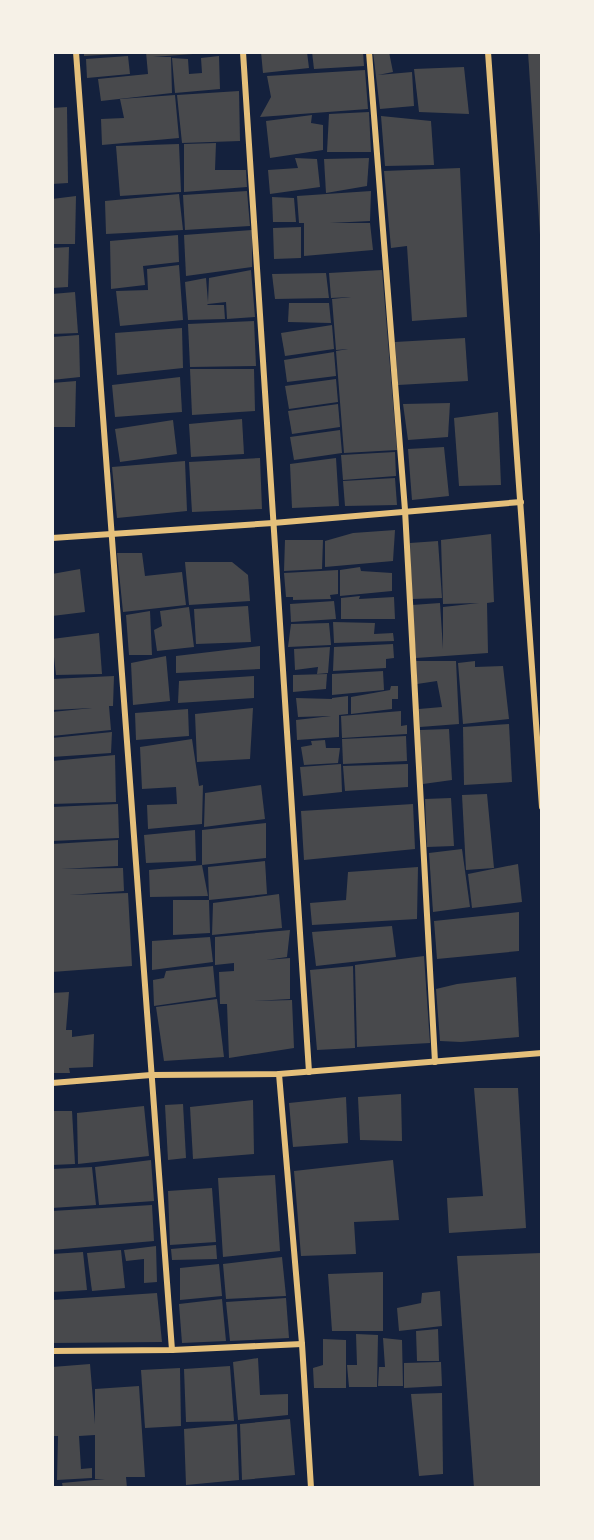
<svg xmlns="http://www.w3.org/2000/svg" width="594" height="1540" font-family="Quicksand,sans-serif">
	<style>
		.building { fill: #48494c }
		.lines { fill: none; stroke-linecap: round; stroke-linejoin: round }
		.minor { stroke: #e5c07b; stroke-width: 6 }
	</style>
	<rect width="100%" height="100%" fill="#14213d"/>
	<!-- building -->
	<g class="building">
		<path d="M84,52h33v2l-33,2z"/>
		<path d="M146,52h47v2l-40,3h18l1,36 -71,8 -3,-22 50,-5z"/>
		<path d="M261,52h46l2,16 -46,5z"/>
		<path d="M312,52h51l1,14 -50,3z"/>
		<path d="M373,52h16l4,20 -15,3 34,-3 2,34 -34,3z"/>
		<path d="M528,52h14v183h-2z"/>
		<path d="M128,56l2,18 -43,4 -1,-19z"/>
		<path d="M219,56l1,33 -45,4 -3,-35 16,1 1,15 13,-1 -1,-15z"/>
		<path d="M464,67l5,47 -50,-2 -5,-43z"/>
		<path d="M365,70l3,39 -108,8 11,-20 -4,-21z"/>
		<path d="M239,91l1,50 -58,2 -5,-48z"/>
		<path d="M175,95l4,43 -77,7 -1,-26 23,-1 -4,-19z"/>
		<path d="M67,107l1,76 -16,1v-76z"/>
		<path d="M369,112l2,40h-44l2,-38z"/>
		<path d="M312,115l-1,8 12,2v25l-53,8 -4,-37z"/>
		<path d="M381,116l50,5 3,44 -49,1z"/>
		<path d="M216,143l-1,27h31l1,17 -63,5v-48z"/>
		<path d="M179,144l2,48 -61,4 -4,-50z"/>
		<path d="M295,158l22,1 3,28 -50,7 -2,-24 30,-2z"/>
		<path d="M369,158l-2,28 -41,7 -2,-34z"/>
		<path d="M460,168l7,149 -55,4 -5,-75 -16,2 -7,-77z"/>
		<path d="M247,191l3,35 -65,4 -2,-35z"/>
		<path d="M371,191l-1,30 -40,2h40l3,27 -69,6v-33h-5l-2,-27z"/>
		<path d="M179,194l4,36 -77,4 -1,-33z"/>
		<path d="M76,196l-1,48h-23v-45z"/>
		<path d="M272,197l22,1 2,24h-23z"/>
		<path d="M301,227v31l-27,1 -1,-31z"/>
		<path d="M252,230v37l-66,9 -2,-41z"/>
		<path d="M178,235l1,27 -36,4 2,19 -34,4 -1,-48z"/>
		<path d="M69,247l-1,40 -16,1v-40z"/>
		<path d="M179,265l4,55 -63,6 -4,-35 32,-1 -1,-21z"/>
		<path d="M251,270l4,47 -28,2 -1,-17 -18,2 -1,1h17l1,14 -37,1 -3,-38 21,-4 2,24 1,-24z"/>
		<path d="M382,270l15,180 -53,3 -8,-102 12,-2 -12,1 -4,-51 19,-2 -20,1 -2,-25z"/>
		<path d="M326,273l3,25 -54,1 -3,-25z"/>
		<path d="M75,292l3,41 -26,1v-40z"/>
		<path d="M289,303h40l2,20 -43,-1z"/>
		<path d="M254,321l2,45 -66,1 -2,-43z"/>
		<path d="M332,325l2,24 -49,7 -4,-23z"/>
		<path d="M182,328l1,40 -66,7 -2,-42z"/>
		<path d="M79,335l1,42 -28,3v-43z"/>
		<path d="M465,338l3,43 -70,4 -3,-43z"/>
		<path d="M334,352l2,24 -49,6 -3,-22z"/>
		<path d="M190,369h64l1,42 -63,4z"/>
		<path d="M180,377l2,35 -67,5 -3,-32z"/>
		<path d="M336,379l2,23 -49,7 -4,-23z"/>
		<path d="M76,381l-1,46h-23v-44z"/>
		<path d="M450,403l-2,34 -40,3 -5,-36z"/>
		<path d="M338,404l2,23 -48,7 -4,-23z"/>
		<path d="M498,412l3,73 -42,1 -5,-68z"/>
		<path d="M242,419l2,35 -53,3 -2,-33z"/>
		<path d="M173,420l4,34 -57,8 -5,-33z"/>
		<path d="M340,430l2,23 -48,7 -4,-23z"/>
		<path d="M444,447l5,49 -37,4 -4,-51z"/>
		<path d="M395,452l1,24 -53,4 -2,-25z"/>
		<path d="M260,458l2,51 -70,3 -3,-50z"/>
		<path d="M336,458l3,48 -47,2 -2,-44z"/>
		<path d="M185,461l2,50 -70,7 -5,-51z"/>
		<path d="M395,478l2,27 -52,1 -2,-25z"/>
		<path d="M395,530l-2,31 -68,6v-26l28,-8z"/>
		<path d="M491,534l3,68 -7,1 1,50 -72,5 -4,-53 28,-2 3,46v-42l36,-4 -36,1 -2,-64z"/>
		<path d="M285,540h38l-1,29 -38,2z"/>
		<path d="M438,541l4,57 -30,1 -2,-56z"/>
		<path d="M117,553h25l3,23 37,-4 4,33 -63,7z"/>
		<path d="M185,562h47l16,13 2,26 -61,4z"/>
		<path d="M360,567l1,4 31,2v18l-52,5v-26z"/>
		<path d="M80,569l5,43 -33,4v-42z"/>
		<path d="M338,570v24l-8,1 1,4 -38,1v-3h-7l-2,-24z"/>
		<path d="M360,596l-1,3 35,-2 1,22h-54v-21z"/>
		<path d="M334,601l2,18 -45,3 -1,-18z"/>
		<path d="M248,606l3,36 -55,2 -2,-35z"/>
		<path d="M189,607l5,40 -37,4 -3,-21 8,-4 -2,-15z"/>
		<path d="M150,611l2,44h-23l-3,-40z"/>
		<path d="M333,622l42,1 -1,11 19,-1 1,8 -60,2z"/>
		<path d="M329,623l2,22 -43,2 3,-23z"/>
		<path d="M99,633l3,41 -46,1 -4,-36z"/>
		<path d="M393,644l1,14 -8,1v9l-53,3 1,-24z"/>
		<path d="M260,646v23l-84,4v-17z"/>
		<path d="M330,647l-2,26 -11,1 1,-7 -23,3 -1,-21z"/>
		<path d="M166,656l4,45 -37,4 -2,-42z"/>
		<path d="M416,661h40l3,63 -39,3 -1,-18 23,-2 -5,-26 -20,3z"/>
		<path d="M475,661v6l28,-1 6,53 -46,5 -5,-61z"/>
		<path d="M383,671l1,19 -52,5v-21z"/>
		<path d="M327,674l-1,15 -33,3v-17z"/>
		<path d="M114,676l-1,30h-4l2,24 -59,6v-24l40,-4 -40,2v-31z"/>
		<path d="M254,676v22l-76,5 1,-22z"/>
		<path d="M391,686h7v13h-6v10l-41,5v-17l39,-7z"/>
		<path d="M348,696v18l-9,1v22l-42,3 -1,-20 35,-4 -33,1 -2,-19 36,1v-1z"/>
		<path d="M253,708l-3,51 -53,3 -2,-48z"/>
		<path d="M188,709l1,27 -53,4 -1,-27z"/>
		<path d="M401,711v15l6,-1v9l-65,4 -1,-22z"/>
		<path d="M509,724l3,58 -48,3 -1,-58z"/>
		<path d="M449,729l3,51 -29,4 -3,-54z"/>
		<path d="M112,732l-1,21 -59,4v-19z"/>
		<path d="M406,736l1,25 -64,3 -1,-25z"/>
		<path d="M192,739l7,47 4,-1 -1,39 -54,5 -1,-24 30,-1 -1,-17 -34,2 -2,-42z"/>
		<path d="M325,740l1,8h14l-2,15 -34,2 -3,-18 11,-2 -1,-4z"/>
		<path d="M115,755l1,47 -64,2v-43z"/>
		<path d="M341,764l1,28 -39,4 -3,-29z"/>
		<path d="M408,764v23l-63,4 -2,-25z"/>
		<path d="M261,785l4,34 -61,8 1,-34z"/>
		<path d="M487,794l7,74 -28,2 -4,-75z"/>
		<path d="M451,798l3,48 -27,1 -2,-48z"/>
		<path d="M118,804l1,34 -67,3v-34z"/>
		<path d="M413,804l2,45 -111,11 -3,-49z"/>
		<path d="M266,823v35l-64,7v-35z"/>
		<path d="M195,830l1,31 -50,2 -2,-28z"/>
		<path d="M118,840v26l-57,3 62,-1 1,23 -55,4 59,-2 4,73 -80,6v-128z"/>
		<path d="M462,849l8,58 -37,5 -4,-59z"/>
		<path d="M265,861l2,33 -58,6 -1,-33z"/>
		<path d="M518,864l4,38 -50,6 -4,-34z"/>
		<path d="M202,865l6,31 -58,1 -1,-27z"/>
		<path d="M418,867l-1,52 -105,6 -2,-22 36,-3 2,-28z"/>
		<path d="M279,894l3,34 -70,7 1,-32z"/>
		<path d="M173,900h36l1,33 -37,2z"/>
		<path d="M519,912v39l-82,8 -3,-38z"/>
		<path d="M392,926l4,31 -80,9 -4,-34z"/>
		<path d="M290,930l-3,27 -21,3 24,-2v41l-36,2 38,-1 2,48 -65,10 -2,-54h-7l-1,-32 15,-1v-8l-19,2v-28z"/>
		<path d="M210,937l3,25 -61,8v-29z"/>
		<path d="M424,956l6,87 -73,4 -2,-82z"/>
		<path d="M213,966l3,31 -62,9 -1,-26 11,-2 2,-7z"/>
		<path d="M353,966l2,82 -38,2 -7,-80z"/>
		<path d="M516,977l3,60 -58,5 -21,-1 -4,-52 21,-5z"/>
		<path d="M69,992l-3,38h6v7l22,-3 -1,33 -24,1 1,5h-18v-80z"/>
		<path d="M217,999l7,58 -60,4 -8,-54z"/>
		<path d="M474,1088h44l8,140 -77,5 -2,-35 36,-2z"/>
		<path d="M401,1094l1,47 -42,-1 -2,-43z"/>
		<path d="M346,1097l2,46 -55,4 -4,-44z"/>
		<path d="M253,1100l1,54 -61,5 -3,-52z"/>
		<path d="M183,1104l3,54 -18,2 -3,-55z"/>
		<path d="M144,1106l5,50 -71,8 -1,-51z"/>
		<path d="M52,1111h20l3,53 -23,1z"/>
		<path d="M151,1160l3,41 -55,4 -4,-38z"/>
		<path d="M393,1160l6,60 -45,2 2,32 -55,2 -7,-85z"/>
		<path d="M92,1167l4,38 -44,3v-39z"/>
		<path d="M275,1175l5,76 -57,6 -5,-79z"/>
		<path d="M212,1188l4,54 -46,3 -2,-54z"/>
		<path d="M152,1205l2,36 -102,9v-39z"/>
		<path d="M216,1245l1,14 -45,1 -1,-11z"/>
		<path d="M156,1246l1,36 -13,1v-24l-18,2 -2,-11z"/>
		<path d="M121,1250l4,38 -33,3 -5,-38z"/>
		<path d="M83,1252l4,38 -35,2v-38z"/>
		<path d="M542,1253v235h-68l-17,-232z"/>
		<path d="M282,1257l4,39 -60,3 -3,-35z"/>
		<path d="M219,1264l3,32 -42,4v-32z"/>
		<path d="M383,1272v59h-51l-4,-57z"/>
		<path d="M440,1291l2,35 -43,5 -2,-23 24,-5 1,-10z"/>
		<path d="M157,1293l5,49 -110,1v-43z"/>
		<path d="M286,1298l3,40 -59,3 -4,-39z"/>
		<path d="M222,1299l4,42 -44,2 -3,-39z"/>
		<path d="M438,1329l1,32h-22l-1,-30z"/>
		<path d="M356,1334l22,1 -1,52h-28l-2,-22h10z"/>
		<path d="M383,1338l19,2 1,46h-25l1,-19h6z"/>
		<path d="M323,1339l23,1v48h-32l-1,-20 10,-3z"/>
		<path d="M258,1358l2,37 28,-1v21l-50,5 -5,-58z"/>
		<path d="M441,1362l1,24 -38,2v-25z"/>
		<path d="M90,1364l5,60v-35l44,-3 6,91h-19l1,11h-64l-1,-5 43,-4h-10v-44l-16,1 2,33 11,-1v10l-35,2 1,-44h-5l-1,-30h2l-2,-39z"/>
		<path d="M230,1366l4,55 -48,1 -2,-53z"/>
		<path d="M180,1368l1,58 -36,2 -4,-58z"/>
		<path d="M442,1393l1,81 -24,2 -8,-82z"/>
		<path d="M290,1419l5,56 -53,5 -2,-56z"/>
		<path d="M237,1424l2,56 -53,5 -2,-56z"/>
	</g>
	<g class="lines">
		<!-- minor -->
		<g class="minor">
			<path d="M76,52l96,1298"/>
			<path d="M243,52l66,1020"/>
			<path d="M369,52l36,458 30,552"/>
			<path d="M488,52l54,755"/>
			<path d="M52,538l221,-15 248,-21"/>
			<path d="M279,1074l23,270 9,144"/>
			<path d="M52,1083l99,-8 128,-1 263,-21"/>
			<path d="M52,1351l120,-1 130,-6"/>
		</g>
	</g>
	<!-- border -->
	<rect width="594" height="1540" fill="none" stroke="#f6f1e7" stroke-width="108"/>
</svg>
